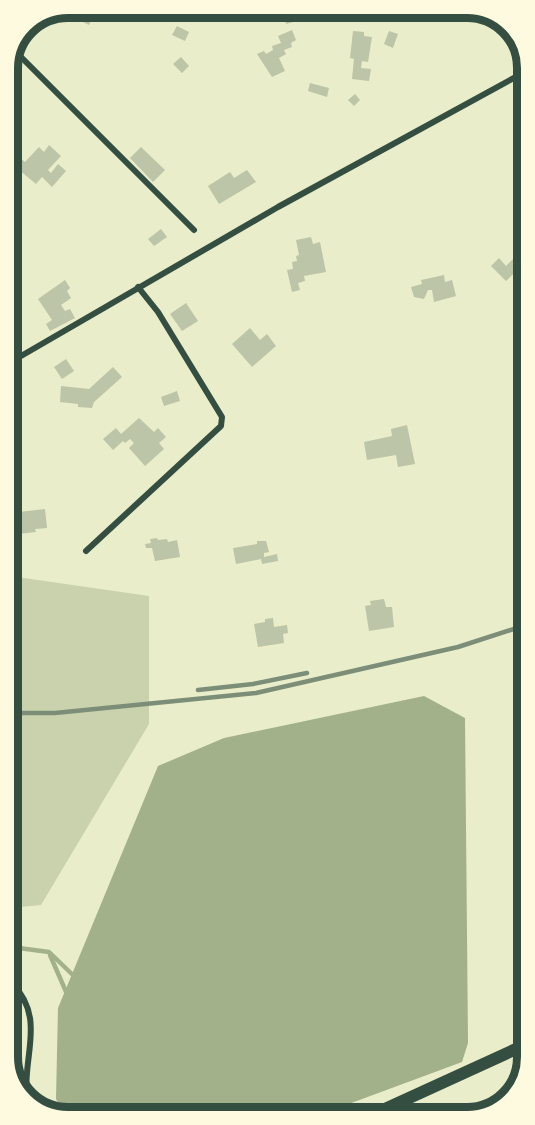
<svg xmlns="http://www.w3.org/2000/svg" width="535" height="1125" font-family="'Space Grotesk',sans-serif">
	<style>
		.green { fill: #cad2ad }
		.water { fill: #a3b18a }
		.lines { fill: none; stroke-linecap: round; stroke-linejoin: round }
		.stream { stroke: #a3b18a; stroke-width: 4.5 }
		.building { fill: #bcc5a7 }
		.minor { stroke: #344e41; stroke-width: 6 }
		.secondary { stroke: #344e41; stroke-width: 12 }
		.rail { stroke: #7c8e77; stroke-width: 4.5 }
		.rim { fill: none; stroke: #344e41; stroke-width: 8 }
	</style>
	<rect width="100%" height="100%" fill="#e9edc9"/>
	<!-- green -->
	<path class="green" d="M10,576l139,20v128l-108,181 -30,3z"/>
	<!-- water -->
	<path class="water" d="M424,696l41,22 3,325 -6,19 -143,53 -253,2 -10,-18 2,-91 100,-242 66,-28z"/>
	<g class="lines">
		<!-- stream -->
		<g class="stream">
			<path d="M11,947l38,5 27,26"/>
			<path d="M50,955l17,39"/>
		</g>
	</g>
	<!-- building -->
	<g class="building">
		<path d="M67,8h30l-8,17 -14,-7 2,-5z"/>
		<path d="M283,8h16l2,12 -15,4z"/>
		<path d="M177,26l12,6 -4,9 -13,-6z"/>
		<path d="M292,30l4,10 -5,3 1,4 -8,3 2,4 -7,4 6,13 -13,6 -15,-23 7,-3 2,3 7,-4 -1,-4 9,-3 -3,-7z"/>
		<path d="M353,31l11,1v4l8,1 -4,25 -6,-1 -1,7 10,1 -2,12 -17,-2 2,-20 -4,-1z"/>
		<path d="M389,31l9,3 -5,14 -9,-4z"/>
		<path d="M181,57l8,9 -7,7 -9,-9z"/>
		<path d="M310,83l19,5 -2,9 -19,-6z"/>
		<path d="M355,94l5,6 -6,6 -6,-6z"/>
		<path d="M49,145l12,11 -13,14 3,3 7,-9 8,7 -14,16 -10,-10 -6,7 -24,-20 6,-8 7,6 14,-15 5,5z"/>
		<path d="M141,147l24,23 -12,12 -23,-24z"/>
		<path d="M247,170l9,12 -37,22 -11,-18 22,-14 4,6z"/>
		<path d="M161,229l6,8 -13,9 -6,-7z"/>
		<path d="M311,237l2,7 7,-2 6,30 -22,4 1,5 -7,2 2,7 -8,2 -5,-22 6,-1 -1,-7 5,-1 -1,-5 3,-1 -3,-15z"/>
		<path d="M521,251l3,3v10l-18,17 -15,-15 8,-8 7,8z"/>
		<path d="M444,275l1,7 7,-2 4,16 -22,6 -2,-12h-4l-4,9 -10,-2 -3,-10 11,-3 -1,-4z"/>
		<path d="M65,280l5,8 -3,3 4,7 -10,7 4,6 5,-2 5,9 -25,13 -4,-7 6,-4 -14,-21z"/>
		<path d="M186,303l12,18 -16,10 -12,-17z"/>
		<path d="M250,328l10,12 7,-6 9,12 -24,21 -20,-23z"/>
		<path d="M66,359l8,12 -12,8 -8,-12z"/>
		<path d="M113,367l9,10 -28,25 -2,6 -14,-1v-3l-18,-2 1,-16 28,3z"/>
		<path d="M177,391l3,10 -16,5 -3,-9z"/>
		<path d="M139,418l15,14 4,-4 8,9 -7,6 5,6 -19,17 -16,-18 5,-5 -4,-4 -5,4 -2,-2 -10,9 -10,-11 13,-11 5,6z"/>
		<path d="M407,425l8,39 -17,3 -2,-12 -29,5 -3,-18 28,-6 -1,-7z"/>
		<path d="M45,509l2,19 -12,1 1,3 -26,3v-22z"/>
		<path d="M157,538l1,2 9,-1 1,3 9,-2 3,17 -25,4 -3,-13h-6l-1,-4 6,-1 -1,-4z"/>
		<path d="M257,541h9l3,11 -5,1v4l13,-3 1,7 -16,3 -1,-5 -25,5 -3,-16 24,-4z"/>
		<path d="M384,599l2,8h6l2,20 -25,4 -4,-25 6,-1 -1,-4z"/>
		<path d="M273,618l1,9 13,-2 1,8 -5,1 1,9 -26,4 -4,-23 11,-2v-3z"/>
	</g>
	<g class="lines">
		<!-- minor -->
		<g class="minor">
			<path d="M14,50l180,180"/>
			<path d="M9,363l269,-156 245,-134"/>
			<path d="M86,551l135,-125 1,-9 -64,-105 -20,-25"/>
			<path d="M12,983c36,37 8,76 16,118"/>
		</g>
		<!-- secondary -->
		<path class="secondary" d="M374,1114l153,-70"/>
		<!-- rail -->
		<g class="rail">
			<path d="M198,690l55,-6 54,-11"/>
			<path d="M10,713h45l201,-20 202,-46 68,-22"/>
		</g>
	</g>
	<!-- crop -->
	<path d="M0 0H535V1125H0ZM68 18H467A50 50 0 0 1 517 68V1057A50 50 0 0 1 467 1107H68A50 50 0 0 1 18 1057V68A50 50 0 0 1 68 18Z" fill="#fefae0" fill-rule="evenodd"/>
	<path class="rim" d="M68 18H467A50 50 0 0 1 517 68V1057A50 50 0 0 1 467 1107H68A50 50 0 0 1 18 1057V68A50 50 0 0 1 68 18Z"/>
</svg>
